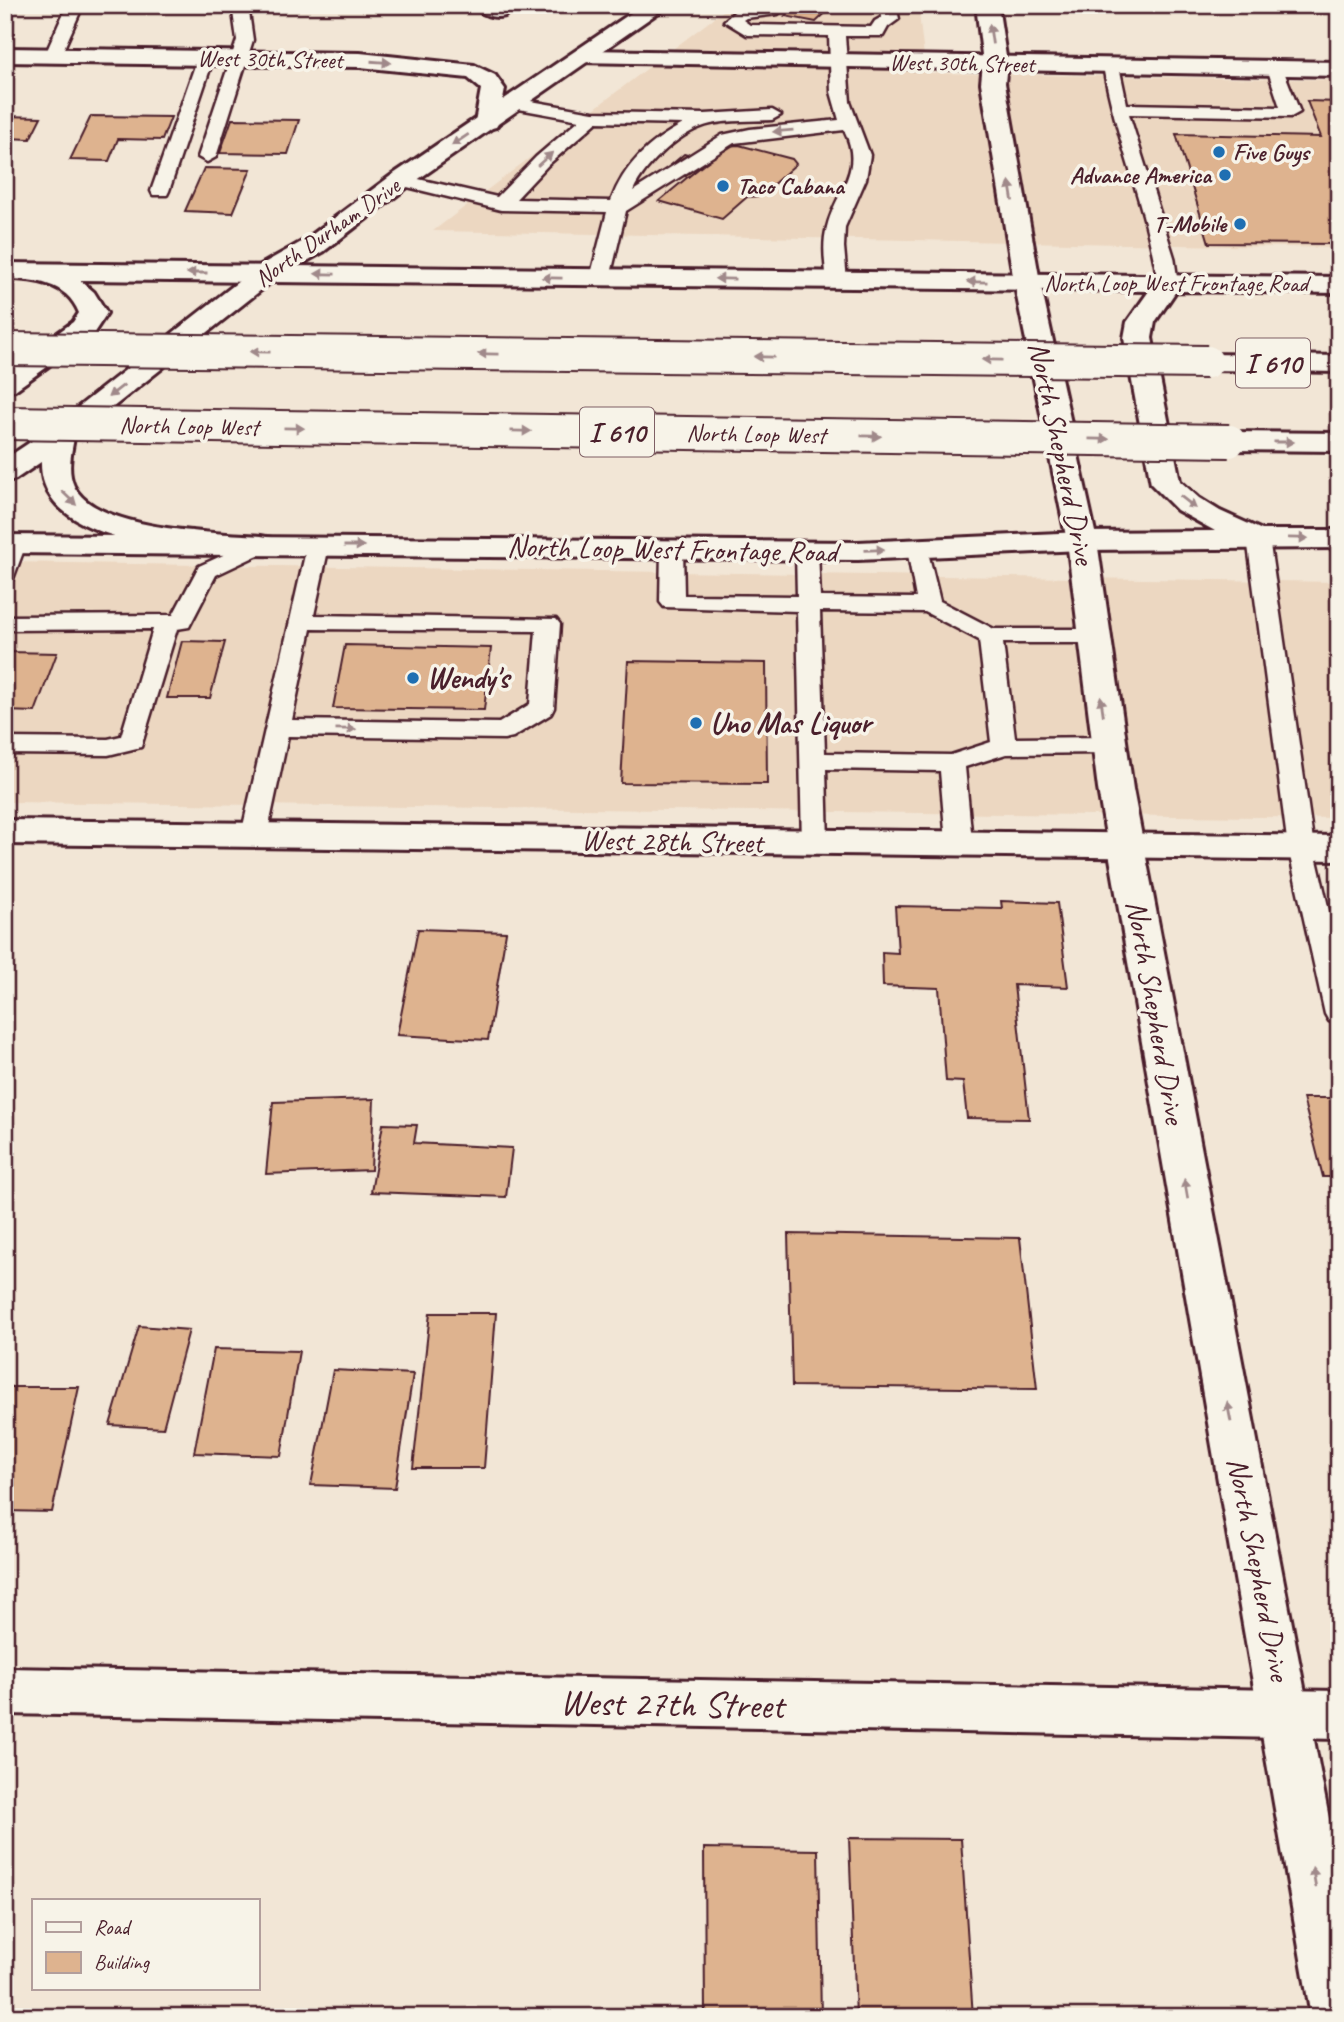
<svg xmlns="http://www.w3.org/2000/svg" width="1344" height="2022" font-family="Caveat,sans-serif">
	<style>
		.built { fill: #ecd7c1 }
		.building { fill: #deb38f; stroke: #4a1f2b; stroke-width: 2 }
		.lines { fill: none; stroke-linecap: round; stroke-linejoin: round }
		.lane-casing { stroke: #4a1f2b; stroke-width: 5 }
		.street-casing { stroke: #4a1f2b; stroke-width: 6 }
		.secondary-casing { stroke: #4a1f2b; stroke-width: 6 }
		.primary-casing { stroke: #4a1f2b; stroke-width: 6 }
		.highway-casing { stroke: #4a1f2b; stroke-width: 6 }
		.lane { fill: #f7f3e8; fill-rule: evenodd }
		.street { fill: #f7f3e8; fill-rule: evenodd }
		.secondary { fill: #f7f3e8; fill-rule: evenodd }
		.primary { fill: #f7f3e8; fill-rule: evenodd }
		.highway { fill: #f7f3e8; fill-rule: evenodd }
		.highway-bridge-far1-casing { stroke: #4a1f2b; stroke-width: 28; stroke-linecap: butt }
		.highway-bridge-casing { stroke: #4a1f2b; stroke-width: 36; stroke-linecap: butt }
		.highway-bridge-far1 { stroke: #f7f3e8; stroke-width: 24 }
		.highway-bridge { stroke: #f7f3e8; stroke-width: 32 }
		.oneway { fill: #a0898a }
		.poi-dot { fill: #1f6fb2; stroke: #f7f3e8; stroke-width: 2.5 }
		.labels { text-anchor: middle; stroke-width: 7; stroke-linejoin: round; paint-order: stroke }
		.far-street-label { font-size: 24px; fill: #4a1f2b; stroke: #f7f3e8 }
		.far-poi-label { font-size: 24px; font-weight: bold; fill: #4a1f2b; stroke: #f7f3e8; text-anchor: start }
		.shield { fill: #f7f3e8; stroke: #7e5f64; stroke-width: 2 }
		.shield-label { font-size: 28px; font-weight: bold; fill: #4a1f2b }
		.street-label { font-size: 30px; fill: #4a1f2b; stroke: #f7f3e8 }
		.poi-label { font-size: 30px; font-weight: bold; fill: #4a1f2b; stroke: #f7f3e8; text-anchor: start }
		.near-street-label { font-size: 37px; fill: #4a1f2b; stroke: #f7f3e8 }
	</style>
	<rect width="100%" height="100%" fill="#f2e6d6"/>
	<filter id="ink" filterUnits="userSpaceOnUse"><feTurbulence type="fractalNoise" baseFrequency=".0143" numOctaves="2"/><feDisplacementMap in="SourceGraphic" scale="14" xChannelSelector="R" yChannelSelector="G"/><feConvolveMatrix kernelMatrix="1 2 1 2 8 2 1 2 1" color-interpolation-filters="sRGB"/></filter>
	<g filter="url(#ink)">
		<!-- built -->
		<g class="built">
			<path d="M731,5h187l8,68 413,7v168l-906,-17z"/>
			<path d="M5,562l1334,20v236l-1334,-16z"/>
		</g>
		<!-- building -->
		<g class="building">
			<path d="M796,5h38l-18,17 -31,-6z"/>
			<path d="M1307,101l32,1v142l-130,-1 -33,-109 145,3z"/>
			<path d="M5,116l36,1 -11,22 -25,-1z"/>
			<path d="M91,116l80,1 -9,23 -44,-1 -9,22 -39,-1z"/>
			<path d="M232,119l67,1 -11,34 -68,-1z"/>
			<path d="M739,145l53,14 4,5 -36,32 -13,1 -25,22 -63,-18 66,-55z"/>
			<path d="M684,154l24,7 -20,16 -24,-6z"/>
			<path d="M204,168l47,1 -18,44 -48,-2z"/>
			<path d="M182,641l43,1 -15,56h-43z"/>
			<path d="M345,645l146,3 -7,62 -151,-2z"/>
			<path d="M8,652l49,1 -22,59 -30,-1v-51z"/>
			<path d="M628,661l138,2 1,121 -146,-1z"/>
			<path d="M1001,901l56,2 11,84 -54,-2 15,134 -62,-1 -4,-36 -17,-1 -7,-93 -56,-2 -1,-34 16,1 -3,-47 107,2z"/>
			<path d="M418,929l88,3 -18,108 -91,-5z"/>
			<path d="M1303,1098h36v79h-16z"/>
			<path d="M374,1099l-3,71 -105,4 7,-72z"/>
			<path d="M383,1124l34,1 -3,18 98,5 -6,49 -135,-5z"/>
			<path d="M788,1234l232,4 17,151 -245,-3z"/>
			<path d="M430,1313h66l-12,155h-71z"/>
			<path d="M139,1326l50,4 -26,98 -53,-3z"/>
			<path d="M214,1349l85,2 -18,105 -87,-3z"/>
			<path d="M333,1370l80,4 -18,114 -84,-3z"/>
			<path d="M6,1387h73l-27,125 -47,-1z"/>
			<path d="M849,1838l112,1 12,178h-117z"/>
			<path d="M704,1848l114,2 3,167h-116z"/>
		</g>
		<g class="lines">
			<!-- lane casing -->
			<g class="lane-casing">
				<g id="lane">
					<path d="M72,5l9,5 -20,45 -8,5 -6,-1 -2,-4 20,-45z"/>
					<path d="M232,5h16l5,35 -37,117 -9,5 -9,-5 39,-117z"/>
					<path d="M742,5h45l-9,9 -32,4 -3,2 7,5 121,2 4,-6 7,-4 -2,-12h16l3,14 -11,8 -5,9h-38l5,66 20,53 -4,24 -21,48 -1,20 3,34 -3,4h-14l-3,-4c-2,-18 -5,-37 0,-54 9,-37 38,-56 17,-97l-110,13 -108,68 -16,67 -10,6 -10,-6 17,-66 -106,-2 -106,-26 -3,-4 9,-5 96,22 39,-40 43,-37 -71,-13 -3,-4 9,-5 79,14 112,2 67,-4 9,5 -9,5c-20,1 -42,0 -61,4 -29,6 -66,40 -78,67l89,-56 28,-6 89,-9 -8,-28 -2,-56 -82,-1 -23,-14zM597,122l86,2c-34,18 -59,41 -72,77l-95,-2 32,-34z"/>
					<path d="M206,52l8,5 -45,134 -2,4h-14l-2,-4 47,-134z"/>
					<path d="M1111,61l8,5 8,38 153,3 -13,-39 2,-4h12l19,48 -9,5 -162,-3 45,143 4,26 -3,4 -7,2 -10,-6c-11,-74 -42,-143 -55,-217z"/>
					<path d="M1258,531l8,2 3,5 45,309 25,106v71l-10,-3 -4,-7 -37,-167 -41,-309 3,-5z"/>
					<path d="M15,537l8,2 3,5 -13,35 -8,2v-39z"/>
					<path d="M261,538l8,2 3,5 -3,5 -53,25 -27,52 -12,2 -36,118 -33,8 -103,-1v-16l103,1 13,-3 32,-107 -148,1v-14l168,-1 26,-49z"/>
					<path d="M318,539l8,2 3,5 -15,69 242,4 4,5 -6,84 -3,6 -38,23 -9,2 -216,-3 -21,99 -4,6 -9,3 -9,-3 -4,-6 66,-289 3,-5zM311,629l225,2 -6,73 -31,19 -207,-3z"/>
					<path d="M672,542l8,2 3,5 1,46 113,1 -1,-45 3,-5h16l3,5 2,46 96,1 -9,-49 3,-5h16l14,57 54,28h98l8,2 4,5 -4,5 -8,2h-89l12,95 93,-1 9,2 3,6 -3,6 -9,2 -102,1 -41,13 7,75 -4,6 -9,3 -9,-3 -4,-6 -6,-71 -114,-2 2,75 -4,6 -9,3 -9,-3 -4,-6 -5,-233 -133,-4 -4,-5 1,-53 3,-5zM820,611l105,1 54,28 12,102 -40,13 -126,-2z"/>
				</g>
			</g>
			<!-- street casing -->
			<g class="street-casing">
				<g id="street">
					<path d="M474,5h29l5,6 -3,5c-11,3 -24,-1 -31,-11z"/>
					<path d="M5,48l355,5 114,12 21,10 10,14 -6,33 -3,5 -9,2 -9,-2 -3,-5 6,-33 -13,-11 -108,-11 -355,-5z"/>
					<path d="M585,50l754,12v14l-762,-14 -4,-5 4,-5z"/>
					<path d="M5,820l1334,16v24l-1334,-16z"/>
					<path d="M5,1668l1334,23v48l-1334,-25z"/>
				</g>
			</g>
			<!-- secondary casing -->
			<g class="secondary-casing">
				<path id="secondary" d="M5,263l1334,14v16l-163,-2 -21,31 -3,16 28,143 19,17 21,13 42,19h77v18l-257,2 -224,10 -853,-7v-18l853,7 224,-10 133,-1 -38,-21 -26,-26 -27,-146 3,-16 22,-31 -1069,-11 14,12 13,21 -14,21 -78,56 -10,2v-21l68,-49 6,-9c-12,-31 -45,-34 -74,-34z"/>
			</g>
			<!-- primary casing -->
			<g class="primary-casing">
				<g id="primary">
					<path d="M643,5h26l-259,180 -87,67 -48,27 -201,159c-3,16 -7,33 0,48 22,45 144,47 187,50l11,2 5,7 -5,7 -11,2c-60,-4 -222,-4 -220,-92l-25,17 -11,3v-23l45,-30 207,-162 48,-27 87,-65z"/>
					<path d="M976,5h22l9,58 -2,20 35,199 57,259 36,248 206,1082v146h-28l-213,-1228 -31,-248 -53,-259 -33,-199 2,-20z"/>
				</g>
			</g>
			<!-- highway casing -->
			<g class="highway-casing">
				<g id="highway">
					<path d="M1207,354l132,2v16l-132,-2 -10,-2 -4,-6 4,-6z"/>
					<path d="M1229,432l110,1v18l-110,-1 -10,-3 -5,-6 5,-6z"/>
				</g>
			</g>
			<!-- lane -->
			<use href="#lane" class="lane"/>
			<!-- street -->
			<use href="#street" class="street"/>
			<!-- secondary -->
			<use href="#secondary" class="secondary"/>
			<!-- primary -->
			<use href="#primary" class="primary"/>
			<!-- highway -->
			<use href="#highway" class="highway"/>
			<!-- highway-bridge-far1 casing -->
			<g class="highway-bridge-far1-casing">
				<path id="highway-bridge-far1" d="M5,349l117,1"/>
			</g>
			<!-- highway-bridge casing -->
			<g class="highway-bridge-casing">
				<g id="highway-bridge">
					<path d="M5,349l1202,13"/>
					<path d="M5,423l1224,18"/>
				</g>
			</g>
			<!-- highway-bridge-far1 -->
			<use href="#highway-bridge-far1" class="highway-bridge-far1"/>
			<!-- highway-bridge -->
			<use href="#highway-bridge" class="highway-bridge"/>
		</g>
		<!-- one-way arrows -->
		<defs><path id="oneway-solid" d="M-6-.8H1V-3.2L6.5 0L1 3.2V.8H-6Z" transform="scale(1.75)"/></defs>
		<g class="oneway">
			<use href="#oneway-solid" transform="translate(991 34) rotate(-98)"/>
			<use href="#oneway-solid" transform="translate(381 62) rotate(4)"/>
			<use href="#oneway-solid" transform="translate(783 131) rotate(175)"/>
			<use href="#oneway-solid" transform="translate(460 140) rotate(146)"/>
			<use href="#oneway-solid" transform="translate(545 159) rotate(-42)"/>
			<use href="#oneway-solid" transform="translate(1011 191) rotate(-99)"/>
			<use href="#oneway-solid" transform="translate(197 273) rotate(-180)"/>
			<use href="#oneway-solid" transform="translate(325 274) rotate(-179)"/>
			<use href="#oneway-solid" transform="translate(552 278) rotate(-179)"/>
			<use href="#oneway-solid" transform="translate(725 279) rotate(-179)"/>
			<use href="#oneway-solid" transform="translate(977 282) rotate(-179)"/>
			<use href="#oneway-solid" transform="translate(260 352) rotate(-179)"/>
			<use href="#oneway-solid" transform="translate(488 354) rotate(-179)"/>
			<use href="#oneway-solid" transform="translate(764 357) rotate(-179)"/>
			<use href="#oneway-solid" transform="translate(992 360) rotate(-179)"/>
			<use href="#oneway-solid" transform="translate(116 391) rotate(142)"/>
			<use href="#oneway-solid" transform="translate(294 428) rotate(1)"/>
			<use href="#oneway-solid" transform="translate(521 431) rotate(1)"/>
			<use href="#oneway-solid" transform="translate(871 436) rotate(1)"/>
			<use href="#oneway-solid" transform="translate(1099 439) rotate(1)"/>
			<use href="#oneway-solid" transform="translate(1284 442)"/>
			<use href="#oneway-solid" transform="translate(69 498) rotate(44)"/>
			<use href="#oneway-solid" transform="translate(1188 502) rotate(38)"/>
			<use href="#oneway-solid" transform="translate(1298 538) rotate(1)"/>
			<use href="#oneway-solid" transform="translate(354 546)"/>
			<use href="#oneway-solid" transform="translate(875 550) rotate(-2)"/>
			<use href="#oneway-solid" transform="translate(1102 706) rotate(-98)"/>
			<use href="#oneway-solid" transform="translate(346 729) rotate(1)"/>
			<use href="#oneway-solid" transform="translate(1186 1189) rotate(-100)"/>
			<use href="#oneway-solid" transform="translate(1229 1412) rotate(-101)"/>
			<use href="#oneway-solid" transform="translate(1314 1877) rotate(-100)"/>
		</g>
	</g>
	<!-- markers -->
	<g class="poi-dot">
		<circle cx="1219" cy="152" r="7"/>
		<circle cx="1225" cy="175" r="7"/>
		<circle cx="723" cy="186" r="7"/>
		<circle cx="1240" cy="224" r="7"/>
		<circle cx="413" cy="678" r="7"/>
		<circle cx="696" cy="723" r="7"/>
	</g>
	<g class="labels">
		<!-- far-street labels -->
		<g class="far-street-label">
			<text transform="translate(270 59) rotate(1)" y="8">West 30th Street</text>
			<text transform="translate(962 63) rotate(1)" y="8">West 30th Street</text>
			<text transform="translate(327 232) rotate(-35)" y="8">North Durham Drive</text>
			<text x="1176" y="291">North Loop West Frontage Road</text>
			<text transform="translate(189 426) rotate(1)" y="8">North Loop West</text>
			<text transform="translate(756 434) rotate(1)" y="8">North Loop West</text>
		</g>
		<!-- far-poi labels -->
		<g class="far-poi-label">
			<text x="1233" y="160">Five Guys</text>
			<text x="1211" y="183" text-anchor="end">Advance America</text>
			<text x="737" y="194">Taco Cabana</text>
			<text x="1226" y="232" text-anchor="end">T-Mobile</text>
		</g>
		<!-- shield labels -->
		<g class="shield">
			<rect x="1236" y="338.5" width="74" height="49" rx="5"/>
			<rect x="580" y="407.5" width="74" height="49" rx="5"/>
		</g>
		<g class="shield-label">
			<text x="1273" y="373">I 610</text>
			<text x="617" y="442">I 610</text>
		</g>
		<!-- street labels -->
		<g class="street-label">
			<text transform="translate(1062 453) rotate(78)" y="10">North Shepherd Drive</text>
			<text transform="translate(672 549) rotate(1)" y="10">North Loop West Frontage Road</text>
			<text transform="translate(672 841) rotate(1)" y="10">West 28th Street</text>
			<text transform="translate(1156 1012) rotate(80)" y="10">North Shepherd Drive</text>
			<text transform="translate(1259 1569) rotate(79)" y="10">North Shepherd Drive</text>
		</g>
		<!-- poi labels -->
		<g class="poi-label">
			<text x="427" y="688">Wendy's</text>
			<text x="710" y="733">Uno Mas Liquor</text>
		</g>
		<!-- near-street labels -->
		<g class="near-street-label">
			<text transform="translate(672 1703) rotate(1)" y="13">West 27th Street</text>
		</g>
	</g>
	<!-- margin -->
	<rect width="1344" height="2022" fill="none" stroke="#f7f3e8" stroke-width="28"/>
	<rect x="14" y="14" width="1316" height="1994" fill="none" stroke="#4a1f2b" stroke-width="2.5" filter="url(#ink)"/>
	<!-- legend -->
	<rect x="32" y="1899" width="228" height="91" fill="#f7f3e8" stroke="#b29e9c" stroke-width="2"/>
	<rect x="46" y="1922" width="35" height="10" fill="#f7f3e8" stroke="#b29e9c" stroke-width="2"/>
	<text x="94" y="1934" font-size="21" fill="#4a1f2b">Road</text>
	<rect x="46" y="1952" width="35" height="21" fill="#deb38f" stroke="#b29e9c" stroke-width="2"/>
	<text x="94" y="1969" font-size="21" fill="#4a1f2b">Building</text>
</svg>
